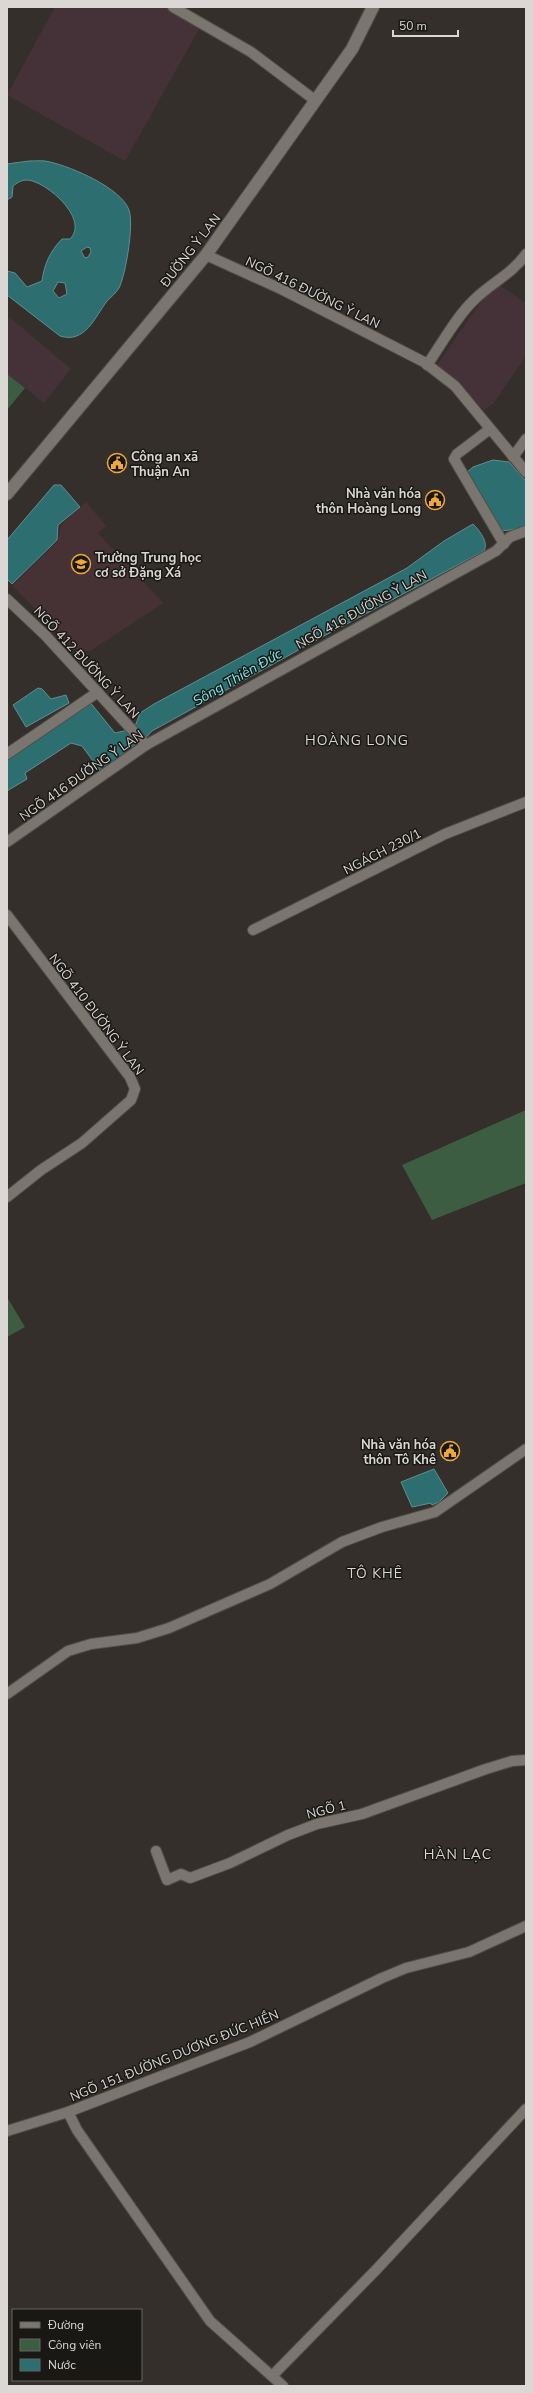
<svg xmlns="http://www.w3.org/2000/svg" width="533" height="2393" font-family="'Nunito Sans',sans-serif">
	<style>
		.industrial { fill: #453238 }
		.education { fill: #463235 }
		.green { fill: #3d5d43 }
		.water { fill: #2d6f71; stroke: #618e8f; fill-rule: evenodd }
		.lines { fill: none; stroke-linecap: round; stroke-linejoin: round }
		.street-casing { stroke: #514d49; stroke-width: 12 }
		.secondary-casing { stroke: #514d49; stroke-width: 14 }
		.street { stroke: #7b756f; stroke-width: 10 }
		.secondary { stroke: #7b756f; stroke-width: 12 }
		.labels { text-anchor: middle; stroke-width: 3; stroke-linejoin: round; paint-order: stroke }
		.street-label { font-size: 13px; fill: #dad7d4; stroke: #1a1815 }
		.poi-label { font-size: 13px; font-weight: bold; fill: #dad7d4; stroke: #1a1815; text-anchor: start }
		.water-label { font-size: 14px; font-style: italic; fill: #80e7ea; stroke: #1a1815 }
		.neighbourhood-label { font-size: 14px; letter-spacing: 1px; fill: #dad7d4; stroke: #1a1815 }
	</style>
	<rect width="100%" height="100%" fill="#342f2a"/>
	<!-- industrial -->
	<g class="industrial">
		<path d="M55,7h112l32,22 -74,132 -118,-66z"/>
		<path d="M499,285l27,18v53l-33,48 -9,6 -47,-45 43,-62 8,-9 5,-1z"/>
		<path d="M7,315l64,54 -27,34 -37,-29z"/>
	</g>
	<!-- education -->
	<path class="education" d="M86,502l20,24 -8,7 65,70 -73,48 -13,-1 -65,-64 45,-44 4,-17z"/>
	<!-- green -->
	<g class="green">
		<path d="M7,374l18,14 -18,22z"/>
		<path d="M526,1110v73l-94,37 -30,-55z"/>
		<path d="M7,1297l18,30 -18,10z"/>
	</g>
	<!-- water -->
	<g class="water">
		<path d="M29,161c7,0 15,-1 21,1 22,5 71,26 79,48 5,14 -3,64 -10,78 -3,5 -8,9 -12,13 -12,16 -22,43 -47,35l-53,-41v-24l8,2 12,14 15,-6c2,-16 8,-30 20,-42h8c20,-20 -24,-58 -43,-59 -6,0 -10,3 -14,6l-1,11 -5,3v-36zM87,247l3,1 1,4 -3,5 -3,1 -4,-7zM58,282l7,1 2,11 -8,4 -6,-7z"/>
		<path d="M493,460l16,2 17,19v47l-25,3 -35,-58 7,-6z"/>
		<path d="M54,485h7l19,22 -22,18 -1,15 -45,44 -5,-5v-39z"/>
		<path d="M473,524c6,6 16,18 11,27l-162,86 -170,94 -11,12 -40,29 -19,-26 -11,-3 -46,30 2,6 -20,12v-33l82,-57 26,32 9,-2 12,-7 4,-11 14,-9 253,-136 37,-27z"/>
		<path d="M38,688l4,1 9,10 15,-4 3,8 -43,24 -13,-22z"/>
		<path d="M434,1469l14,24 -9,9 -7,3 -1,-2 -19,4 -11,-25z"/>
	</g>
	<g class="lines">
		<!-- street casing -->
		<g class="street-casing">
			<g id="street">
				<path d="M173,7l78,45 65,49"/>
				<path d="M206,255l75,34 143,73 31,24 71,86"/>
				<path d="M427,365c14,-20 29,-48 47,-65 17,-17 38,-26 52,-46"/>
				<path d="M490,429l-33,25 -3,5 50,85"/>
				<path d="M513,457l13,-18"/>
				<path d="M7,599l38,36 101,110"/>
				<path d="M7,754l91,-62"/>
				<path d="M7,842l139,-97 350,-194 14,-14 16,-6"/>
				<path d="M7,915l123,162 5,12 -4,11 -49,43 -41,27 -34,27"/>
				<path d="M253,930l192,-96 81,-32"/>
				<path d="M7,1694l61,-43 23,-7 46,-6 32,-10 101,-44 72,-42 40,-15 53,-15 91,-63"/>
				<path d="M156,1851l11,29 14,-6 9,4 40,-15 58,-28 29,-11 45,-10 124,-45 26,-8 14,-1"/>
				<path d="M68,2112l9,18 133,191 73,65"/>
				<path d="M7,2131l61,-19 182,-70 132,-64 24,-10 63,-16 57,-26"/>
				<path d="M272,2376l103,-105 151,-162"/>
			</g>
		</g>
		<!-- secondary casing -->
		<g class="secondary-casing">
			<path id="secondary" d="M7,494l199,-239 146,-206 21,-42"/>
		</g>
		<!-- street -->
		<use href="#street" class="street"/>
		<!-- secondary -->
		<use href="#secondary" class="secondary"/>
	</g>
	<!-- icons -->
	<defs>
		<g id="civic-ring" transform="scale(1)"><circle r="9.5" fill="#1a1815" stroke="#eea83c" stroke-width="1.5"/><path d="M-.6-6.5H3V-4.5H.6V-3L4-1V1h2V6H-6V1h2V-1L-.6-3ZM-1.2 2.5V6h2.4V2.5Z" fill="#eea83c"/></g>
		<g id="school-ring" transform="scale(1)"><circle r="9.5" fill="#1a1815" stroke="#eea83c" stroke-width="1.5"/><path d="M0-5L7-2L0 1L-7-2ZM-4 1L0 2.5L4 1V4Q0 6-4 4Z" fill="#eea83c"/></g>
	</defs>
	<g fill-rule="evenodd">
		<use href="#civic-ring" x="117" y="463"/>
		<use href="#civic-ring" x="435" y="500"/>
		<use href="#school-ring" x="81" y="564"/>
		<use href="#civic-ring" x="450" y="1451"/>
	</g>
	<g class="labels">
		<!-- street labels -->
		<g class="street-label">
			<text transform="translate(190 250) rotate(-52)" y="5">ĐƯỜNG Ỷ LAN</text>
			<text transform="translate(313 292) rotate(26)" y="5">NGÕ 416 ĐƯỜNG Ỷ LAN</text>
			<text transform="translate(361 609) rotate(-29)" y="5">NGÕ 416 ĐƯỜNG Ỷ LAN</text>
			<text transform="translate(87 662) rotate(47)" y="5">NGÕ 412 ĐƯỜNG Ỷ LAN</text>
			<text transform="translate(81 775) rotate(-35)" y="5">NGÕ 416 ĐƯỜNG Ỷ LAN</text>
			<text transform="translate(382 851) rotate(-27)" y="5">NGÁCH 230/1</text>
			<text transform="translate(97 1014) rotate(53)" y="5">NGÕ 410 ĐƯỜNG Ỷ LAN</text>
			<text transform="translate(326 1809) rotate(-14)" y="5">NGÕ 1</text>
			<text transform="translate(174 2055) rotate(-22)" y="5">NGÕ 151 ĐƯỜNG DƯƠNG ĐỨC HIỀN</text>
		</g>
		<!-- poi labels -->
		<g class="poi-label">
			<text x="131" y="461">Công an xã<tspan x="131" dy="15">Thuận An</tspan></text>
			<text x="421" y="498" text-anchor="end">Nhà văn hóa<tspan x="421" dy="15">thôn Hoàng Long</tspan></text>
			<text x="95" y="562">Trường Trung học<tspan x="95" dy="15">cơ sở Đặng Xá</tspan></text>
			<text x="436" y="1449" text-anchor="end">Nhà văn hóa<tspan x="436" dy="15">thôn Tô Khê</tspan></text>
		</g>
		<!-- water labels -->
		<g class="water-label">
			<text transform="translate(237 677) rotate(-30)" y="5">Sông Thiên Đức</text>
		</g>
		<!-- neighbourhood labels -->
		<g class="neighbourhood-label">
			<text x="357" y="745">HOÀNG LONG</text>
			<text x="375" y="1578">TÔ KHÊ</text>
			<text x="458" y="1859">HÀN LẠC</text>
		</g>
	</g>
	<!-- border -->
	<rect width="533" height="2393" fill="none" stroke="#dad7d4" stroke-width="16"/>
	<!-- legend -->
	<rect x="12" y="2309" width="130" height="72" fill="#1a1815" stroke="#676461"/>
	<rect x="20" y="2322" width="20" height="6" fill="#7b756f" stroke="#676461"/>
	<text x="48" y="2329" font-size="12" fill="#dad7d4">Đường</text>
	<rect x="20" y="2339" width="20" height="12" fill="#3d5d43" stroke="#676461"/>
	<text x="48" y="2349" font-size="12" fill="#dad7d4">Công viên</text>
	<rect x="20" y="2359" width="20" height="12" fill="#2d6f71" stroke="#676461"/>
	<text x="48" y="2369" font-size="12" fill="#dad7d4">Nước</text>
	<!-- scale -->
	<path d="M393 30v6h65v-6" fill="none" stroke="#dad7d4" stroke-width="2"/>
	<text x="399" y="30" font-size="12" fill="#dad7d4" stroke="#1a1815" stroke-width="3" paint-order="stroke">50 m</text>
</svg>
